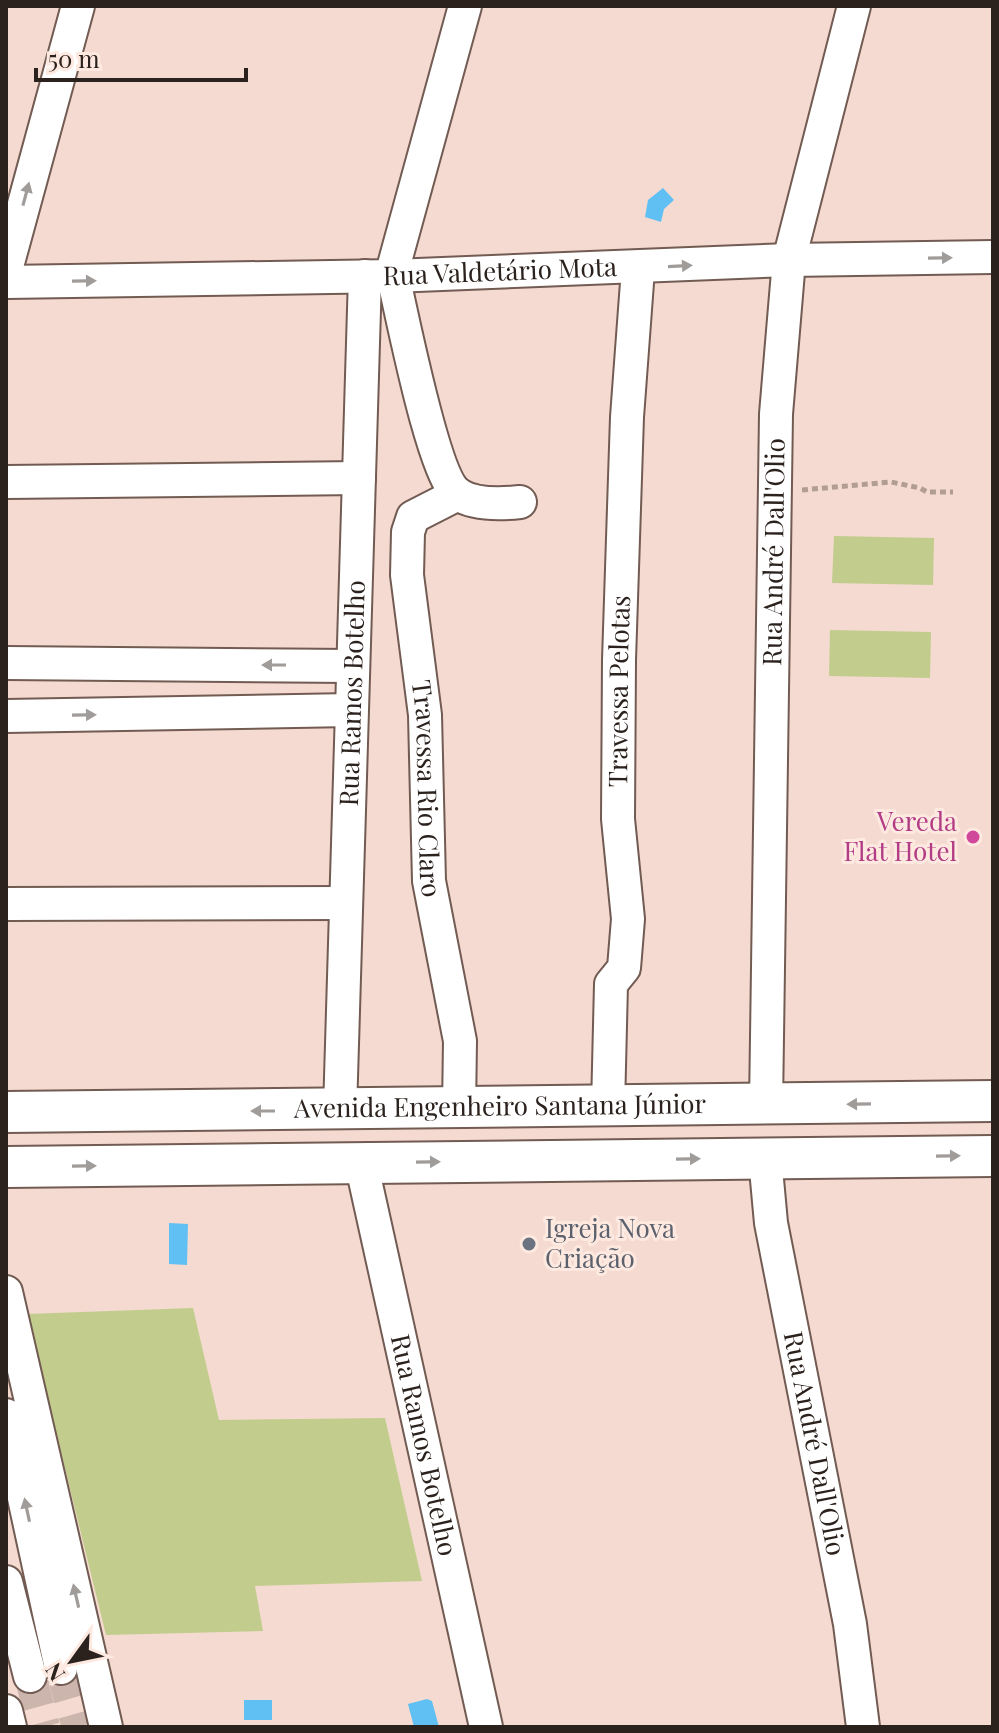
<svg xmlns="http://www.w3.org/2000/svg" width="999" height="1733" font-family="'Playfair Display',serif">
	<style>
		.green { fill: #c2cd8d }
		.water { fill: #60c0f4 }
		.lines { fill: none; stroke-linecap: round; stroke-linejoin: round }
		.minor-tunnel { stroke: #ccb5ac; stroke-width: 32; stroke-dasharray: 32 16; stroke-linecap: butt }
		.minor-casing { stroke: #715b52; stroke-width: 36 }
		.major-casing { stroke: #715b52; stroke-width: 44 }
		.path { stroke: #b29d95; stroke-width: 5; stroke-dasharray: 6 4; stroke-linecap: butt }
		.minor { stroke: #fff; stroke-width: 32 }
		.major { stroke: #fff; stroke-width: 40 }
		.oneway { fill: #a09c9a }
		.hotel-dot { fill: #d1479c; stroke: #fee9e0; stroke-width: 3 }
		.worship-dot { fill: #6b7280; stroke: #fee9e0; stroke-width: 3 }
		.labels { text-anchor: middle; stroke-width: 6; stroke-linejoin: round; paint-order: stroke }
		.street-label { font-size: 26px; fill: #2b221e; stroke: #fee9e0 }
		.hotel-label { font-size: 26px; fill: #b23c85; stroke: #fee9e0; text-anchor: end }
		.worship-label { font-size: 26px; fill: #5b616d; stroke: #fee9e0; text-anchor: start }
	</style>
	<rect width="100%" height="100%" fill="#f4dad0"/>
	<!-- green -->
	<g class="green">
		<path d="M834,536l100,2 -1,47 -101,-2z"/>
		<path d="M830,630l101,2 -1,46 -101,-2z"/>
		<path d="M193,1308l26,112 166,-2 37,163 -167,5 8,45 -157,4 -79,-321z"/>
	</g>
	<!-- water -->
	<g class="water">
		<path d="M663,188l11,12 -10,9 -3,13 -16,-5 3,-17z"/>
		<path d="M169,1223l19,1 -1,41 -18,-1z"/>
		<path d="M427,1699l5,2 7,26h-25l-6,-23z"/>
		<rect x="244" y="1700" width="28" height="20"/>
	</g>
	<g class="lines">
		<!-- minor-tunnel -->
		<g class="minor-tunnel">
			<path d="M61,1668l17,59"/>
			<path d="M30,1676l14,51"/>
		</g>
		<!-- minor casing -->
		<g class="minor-casing">
			<g id="minor">
				<path d="M6,270l72,-264"/>
				<path d="M391,276l74,-270"/>
				<path d="M393,276c9,37 40,202 66,219 17,10 43,9 61,7"/>
				<path id="s1" d="M6,282l387,-6 396,-16 204,-3"/>
				<path d="M6,482l353,-4"/>
				<path id="s2" d="M458,494l-45,23 -5,15 -1,43 18,140 4,166 31,160 -1,68"/>
				<path d="M6,663l346,3"/>
				<path d="M6,716l345,-6"/>
				<path d="M6,904l338,-1"/>
				<path id="s3" d="M766,1106l10,-692 13,-154 65,-254"/>
				<path id="s4" d="M608,1108l3,-124 13,-16 4,-49 -10,-100 1,-159 8,-243 11,-148"/>
				<path id="s5" d="M340,1111l25,-835"/>
				<path id="s6" d="M765,1158l6,65 79,401 13,103"/>
				<path id="s7" d="M361,1162l125,565"/>
				<path d="M6,1292l100,435"/>
				<path d="M6,1415l55,253"/>
				<path d="M6,1582l24,94"/>
				<path d="M6,1711l4,16"/>
			</g>
		</g>
		<!-- major casing -->
		<g class="major-casing">
			<g id="major">
				<path id="s8" d="M6,1112l987,-11"/>
				<path d="M6,1167l987,-11"/>
			</g>
		</g>
		<!-- path -->
		<path class="path" d="M802,490l89,-8 29,6 7,4h26"/>
		<!-- minor -->
		<use href="#minor" class="minor"/>
		<!-- major -->
		<use href="#major" class="major"/>
	</g>
	<!-- one-way arrows -->
	<defs><path id="oneway-solid" d="M-6-.8H1V-3.2L6.5 0L1 3.2V.8H-6Z" transform="scale(2)"/></defs>
	<g class="oneway">
		<use href="#oneway-solid" transform="translate(26 194) rotate(-75)"/>
		<use href="#oneway-solid" transform="translate(940 258) rotate(-1)"/>
		<use href="#oneway-solid" transform="translate(680 266) rotate(-3)"/>
		<use href="#oneway-solid" transform="translate(84 281) rotate(-1)"/>
		<use href="#oneway-solid" transform="translate(274 665) rotate(-180)"/>
		<use href="#oneway-solid" transform="translate(84 715) rotate(-1)"/>
		<use href="#oneway-solid" transform="translate(859 1104) rotate(179)"/>
		<use href="#oneway-solid" transform="translate(263 1111) rotate(180)"/>
		<use href="#oneway-solid" transform="translate(948 1156) rotate(-1)"/>
		<use href="#oneway-solid" transform="translate(688 1159) rotate(-1)"/>
		<use href="#oneway-solid" transform="translate(428 1162) rotate(-1)"/>
		<use href="#oneway-solid" transform="translate(84 1166) rotate(-1)"/>
		<use href="#oneway-solid" transform="translate(27 1510) rotate(-102)"/>
		<use href="#oneway-solid" transform="translate(76 1596) rotate(-103)"/>
	</g>
	<!-- markers -->
	<circle class="hotel-dot" cx="973" cy="837" r="8"/>
	<circle class="worship-dot" cx="529" cy="1244" r="8"/>
	<g class="labels">
		<!-- street labels -->
		<g class="street-label">
			<text dy="9" stroke="none"><textPath href="#s1" startOffset="494">Rua Valdetário Mota</textPath></text>
			<text dy="9" stroke="none"><textPath href="#s3" startOffset="554">Rua André Dall'Olio</textPath></text>
			<text dy="9" stroke="none"><textPath href="#s4" startOffset="422">Travessa Pelotas</textPath></text>
			<text dy="9" stroke="none"><textPath href="#s5" startOffset="418">Rua Ramos Botelho</textPath></text>
			<text dy="9" stroke="none"><textPath href="#s2" startOffset="324">Travessa Rio Claro</textPath></text>
			<text dy="9" stroke="none"><textPath href="#s8" startOffset="494">Avenida Engenheiro Santana Júnior</textPath></text>
			<text dy="9" stroke="none"><textPath href="#s6" startOffset="290">Rua André Dall'Olio</textPath></text>
			<text dy="9" stroke="none"><textPath href="#s7" startOffset="290">Rua Ramos Botelho</textPath></text>
		</g>
		<!-- hotel labels -->
		<g class="hotel-label">
			<text x="957" y="831">Vereda<tspan x="957" dy="30">Flat Hotel</tspan></text>
		</g>
		<!-- worship labels -->
		<g class="worship-label">
			<text x="545" y="1238">Igreja Nova<tspan x="545" dy="30">Criação</tspan></text>
		</g>
	</g>
	<!-- border -->
	<rect width="999" height="1733" fill="none" stroke="#2b221e" stroke-width="16"/>
	<!-- north arrow -->
	<g transform="translate(72 1661) rotate(237)" stroke="#fee9e0" stroke-width="6" paint-order="stroke">
	<path d="M0-6L14 30L0 20L-14 30Z" fill="#2b221e"/>
	<text y="-12" font-size="22" font-weight="bold" text-anchor="middle" fill="#2b221e">N</text>
	</g>
	<!-- scale -->
	<path d="M36 68v12h210v-12" fill="none" stroke="#2b221e" stroke-width="4"/>
	<text x="48" y="68" font-size="24" fill="#2b221e" stroke="#fee9e0" stroke-width="6" paint-order="stroke">50 m</text>
</svg>
